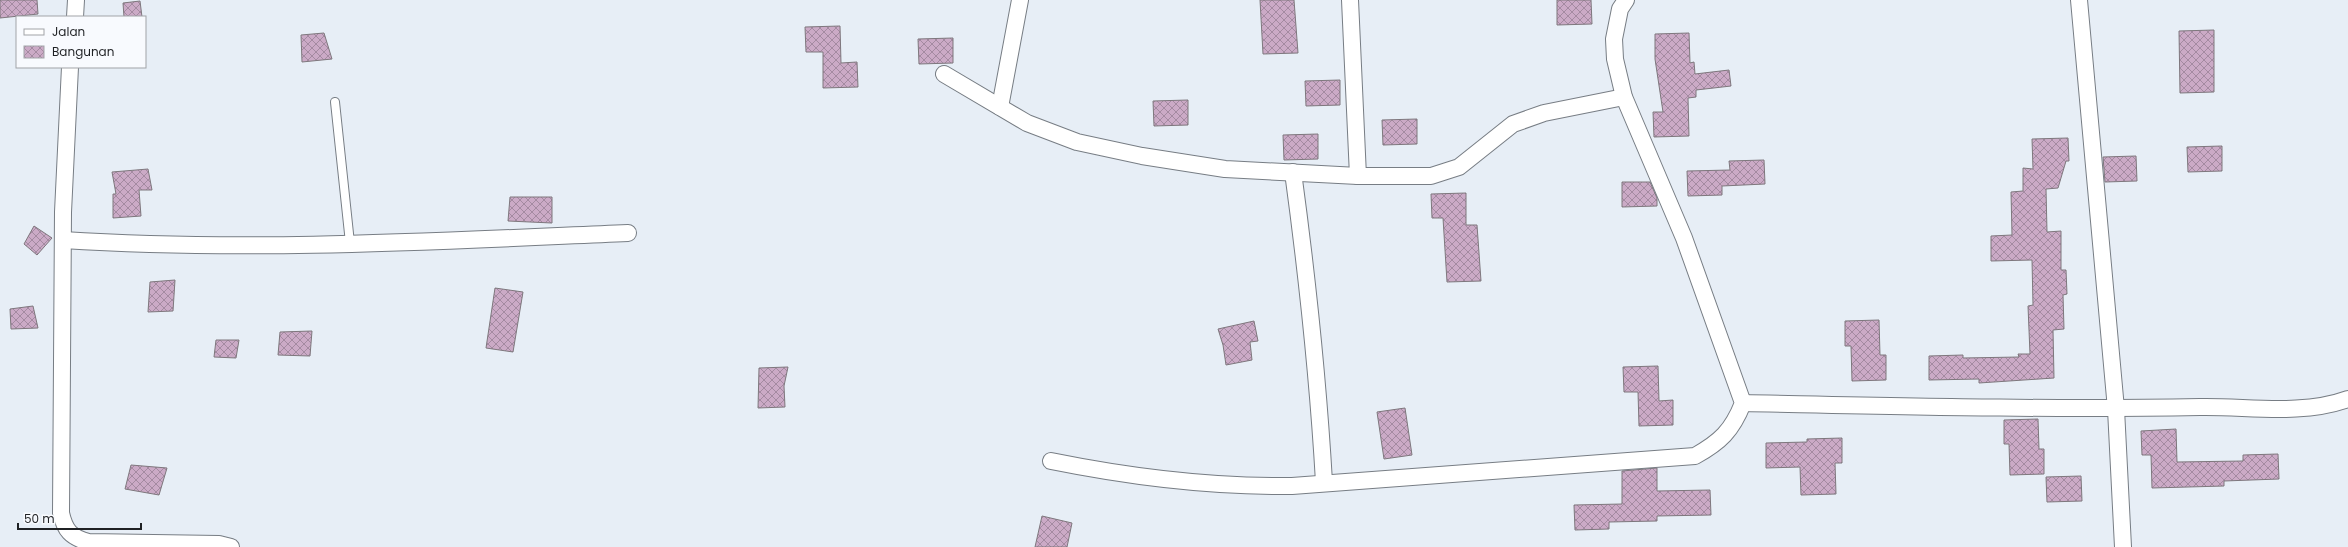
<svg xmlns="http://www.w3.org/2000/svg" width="2348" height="547" font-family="Poppins,sans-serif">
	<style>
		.building { fill: url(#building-cross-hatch); stroke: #7e777d }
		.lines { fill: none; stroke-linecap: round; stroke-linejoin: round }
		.service-casing { stroke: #777d84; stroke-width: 10 }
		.minor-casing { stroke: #777d84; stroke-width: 18 }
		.service { stroke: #fff; stroke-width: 8 }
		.minor { stroke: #fff; stroke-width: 16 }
	</style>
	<defs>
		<pattern id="building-cross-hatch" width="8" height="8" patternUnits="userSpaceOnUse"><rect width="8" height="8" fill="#cbaac6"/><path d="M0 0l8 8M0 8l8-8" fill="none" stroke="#a48aa1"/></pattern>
	</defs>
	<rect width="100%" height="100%" fill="#e7eef6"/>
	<!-- building -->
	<g class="building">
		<path d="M0,0h37l1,14 -38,4z"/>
		<path d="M1260,0h34l4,53 -35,1z"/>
		<path d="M1557,0h34l1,24 -35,1z"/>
		<path d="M140,1l2,16h-18l-1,-14z"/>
		<path d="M840,26l1,37 16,-1 1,25 -35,1v-36h-17l-1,-25z"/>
		<path d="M2214,30v62l-34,1 -1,-62z"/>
		<path d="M324,33l8,26 -30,3 -1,-27z"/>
		<path d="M1689,33l1,30 4,-1 1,12 34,-4 2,16 -35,4v7l-8,1 1,38 -35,1 -1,-25h10l-8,-53v-25z"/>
		<path d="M953,38v25l-34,1 -1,-25z"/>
		<path d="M1340,80v25l-34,1 -1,-25z"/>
		<path d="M1188,100v25l-34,1 -1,-25z"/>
		<path d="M1417,119v25l-34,1 -1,-25z"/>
		<path d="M1318,134v25l-34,1 -1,-25z"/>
		<path d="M2068,138l1,23h-3l-8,27 -12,1 1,43 14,-1v39h5l1,24 -4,1 1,34 -11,1 1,48 -75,5v-4l-50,1v-24l34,-1v3l56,-1 -1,-3h12l-2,-48 5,-1 -1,-45 -41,1v-25l21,-1 -1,-43 12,-1v-23l10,1 -1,-30z"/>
		<path d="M2222,146v25l-34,1 -1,-25z"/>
		<path d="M2136,156l1,25 -32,1 -2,-25z"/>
		<path d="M1764,160l1,24 -43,2v9l-34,1 -1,-25 43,-1 -1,-9z"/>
		<path d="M148,169l4,21h-13l2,26 -28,2v-24h3l-4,-22z"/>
		<path d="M1622,182h28l7,16v8l-35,1z"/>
		<path d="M1466,193v32h11l4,56 -34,1 -4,-64h-11l-1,-24z"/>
		<path d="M510,197h42v26l-44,-2z"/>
		<path d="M34,226l18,12 -15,17 -13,-11z"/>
		<path d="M175,280l-2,31 -25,1 2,-30z"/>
		<path d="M495,288l28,4 -10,60 -27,-4z"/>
		<path d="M33,306l5,22 -27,1 -1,-20z"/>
		<path d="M1879,320l1,35h6v25l-34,1 -1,-35h-6v-25z"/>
		<path d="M1254,321l4,20 -8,1 2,18 -26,5 -3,-20 -5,-16z"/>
		<path d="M312,331l-2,25 -32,-1 2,-23z"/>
		<path d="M216,340h23l-3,18 -22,-1z"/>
		<path d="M1658,366l1,35 14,-1v25l-34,1 -1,-34h-14l-1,-25z"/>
		<path d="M788,367l-4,19 1,21 -27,1 1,-40z"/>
		<path d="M1405,408l7,47 -28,4 -7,-47z"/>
		<path d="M2038,419l1,30h5v25l-34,1 -1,-31h-5v-24z"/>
		<path d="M2176,429l1,33 66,-1v-6l35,-1 1,25 -55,2v5l-72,2 -1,-33h-9l-1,-24z"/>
		<path d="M1842,438v25h-7l1,31 -35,1 -1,-28 -34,1v-25l41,-1v-3z"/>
		<path d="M131,465l36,3 -8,27 -34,-6z"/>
		<path d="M1657,468v23l53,-1 1,25 -54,1v5l-48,1v7l-34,1 -1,-25 48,-1v-33z"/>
		<path d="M2081,476l1,25 -35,1 -1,-25z"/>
		<path d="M1042,516l30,7 -5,24h-32z"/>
	</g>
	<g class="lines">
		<!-- service casing -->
		<g class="service-casing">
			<path id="service" d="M335,102l15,141"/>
		</g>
		<!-- minor casing -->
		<g class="minor-casing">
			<g id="minor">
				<path d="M1350,0l8,176"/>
				<path d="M2079,0l37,409 7,138"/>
				<path d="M75,17l1,-17"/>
				<path d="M70,67l-7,145 -2,301c4,18 10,24 27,29l131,2 12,3"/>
				<path d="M944,74l83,49 50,19 65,14 83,13 133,7h73l28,-9 54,-43 31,-11 80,-16"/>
				<path d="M1000,107l20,-107"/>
				<path d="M1293,172c14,103 25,206 31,310"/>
				<path d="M63,240c188,12 377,1 565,-7"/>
				<path d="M1743,403c152,3 304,7 457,4 48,-1 101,9 148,-8"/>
				<path d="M1051,461c79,16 160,26 241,25l403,-30c25,-14 37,-25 48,-53l-59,-165 -60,-141 -9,-38 -1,-20 6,-30 6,-9"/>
			</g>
		</g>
		<!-- service -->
		<use href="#service" class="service"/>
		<!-- minor -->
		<use href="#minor" class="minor"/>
	</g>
	<!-- legend -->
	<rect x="16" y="16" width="130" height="52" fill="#f8fafe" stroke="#a1a3a7"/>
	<rect x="24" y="29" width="20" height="6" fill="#ffffff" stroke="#a1a3a7"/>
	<text x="52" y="36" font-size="12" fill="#1f2124">Jalan</text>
	<rect x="24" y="46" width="20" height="12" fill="url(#building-cross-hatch)" stroke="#a1a3a7"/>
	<text x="52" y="56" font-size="12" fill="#1f2124">Bangunan</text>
	<!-- scale -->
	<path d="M18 523v6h123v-6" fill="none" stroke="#1f2124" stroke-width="2"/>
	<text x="24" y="523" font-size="12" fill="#1f2124" stroke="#f8fafe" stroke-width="3" paint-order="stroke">50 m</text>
</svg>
